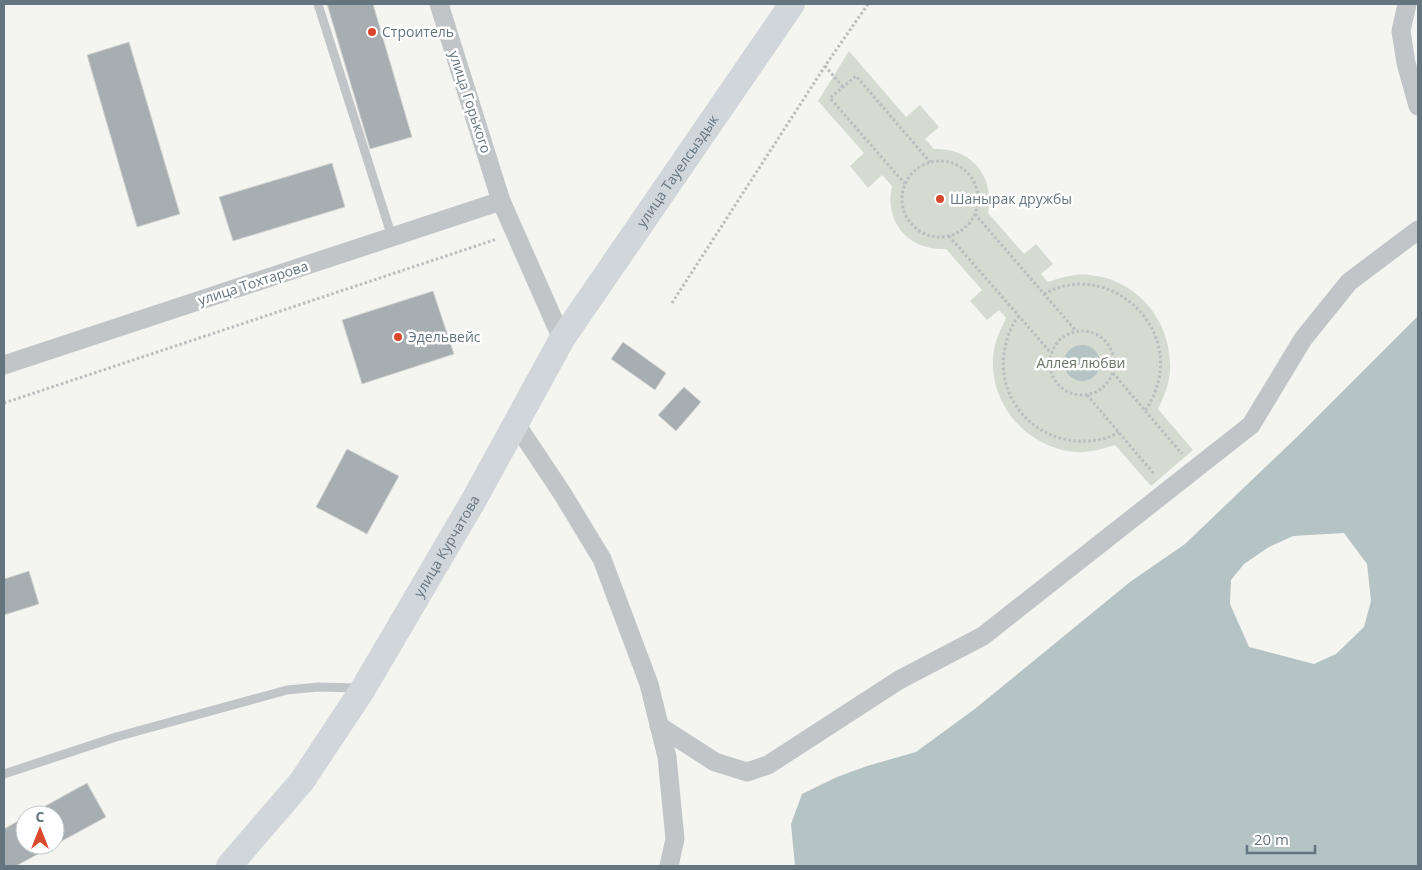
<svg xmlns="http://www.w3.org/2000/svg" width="1422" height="870" font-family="'Open Sans',sans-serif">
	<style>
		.green { fill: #d5dbd1 }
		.water { fill: #b5c3c5; fill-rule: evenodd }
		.building { fill: #a6aeb2; stroke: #d5d5d3 }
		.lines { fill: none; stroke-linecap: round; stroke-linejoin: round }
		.path { stroke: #bbbdbf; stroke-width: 3; stroke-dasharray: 2.5 2.5; stroke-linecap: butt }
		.lane { stroke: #c2c5c8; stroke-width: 9 }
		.street { stroke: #c2c5c8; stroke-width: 19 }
		.secondary { stroke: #d1d6da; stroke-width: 26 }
		.poi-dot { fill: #da472a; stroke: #fff; stroke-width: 2 }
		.labels { text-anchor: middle; stroke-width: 5; stroke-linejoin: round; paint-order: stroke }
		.poi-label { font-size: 14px; fill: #647580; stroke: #fff; text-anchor: start }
		.street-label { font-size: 14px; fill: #647580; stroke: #fff }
		.park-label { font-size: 14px; fill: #687763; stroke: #fff }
	</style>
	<rect width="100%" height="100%" fill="#f4f4f0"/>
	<!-- green -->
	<path class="green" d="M849,51l57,66 14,-12 19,22 -14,12 9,10c37,-1 61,26 54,64l36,41 12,-10 17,20 -12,10 7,8c13,-4 27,-9 41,-7 48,4 83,46 81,94 0,14 -6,27 -12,40l35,41 -42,36 -36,-41c-13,4 -26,8 -41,7 -47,-5 -84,-47 -81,-95 1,-14 7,-27 13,-39l-7,-8 -12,10 -17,-19 12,-11 -36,-41c-38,2 -62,-27 -54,-63l-10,-11 -14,13 -18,-22 14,-13 -46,-52z"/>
	<!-- water -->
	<g class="water">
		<path d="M1418,316v550h-623l-4,-42 11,-30 35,-17 30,-11 49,-14 60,-44 154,-126 55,-38 114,-109zM1344,533l23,31 4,37 -7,26 -28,27 -22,10 -65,-17 -19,-43 1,-24 13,-16 25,-17 24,-11z"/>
		<circle cx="1082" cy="363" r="18"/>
	</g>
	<!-- building -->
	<g class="building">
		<path d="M327,4h46l39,133 -42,12z"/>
		<path d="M129,42l51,172 -43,13 -50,-172z"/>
		<path d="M332,163l13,44 -112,34 -14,-44z"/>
		<path d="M433,291l21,63 -92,30 -20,-64z"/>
		<path d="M623,342l43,31 -11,17 -44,-31z"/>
		<path d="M684,387l17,15 -25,29 -18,-16z"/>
		<path d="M347,449l52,27 -32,58 -51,-27z"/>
		<path d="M29,571l10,33 -35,11v-36z"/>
		<path d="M87,783l19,34 -90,49h-12v-37l21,-12v28h30v-30h-26z"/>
	</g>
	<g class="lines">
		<!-- path -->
		<g class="path">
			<path d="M825,66l18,21"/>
			<circle cx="940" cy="199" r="38"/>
			<path d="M905,184l-75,-86 26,-22 74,86"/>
			<path d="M975,214l101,117"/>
			<path d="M949,236l102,117"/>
			<path d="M1044,294c58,-33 128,22 115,85 -3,11 -7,23 -14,31"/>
			<path d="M672,303l153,-237 43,-62"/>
			<path d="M1019,316c-8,9 -12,21 -14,32 -11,50 31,96 81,93 11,0 23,-3 33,-9"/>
			<circle cx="1082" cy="363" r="32"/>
			<path d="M1113,373l69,81"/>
			<path d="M1087,395l68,80"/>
			<path d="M4,403l493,-164"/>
		</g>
		<!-- lane -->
		<g class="lane">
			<path d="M318,4l74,233"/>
			<path d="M4,774l112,-37 171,-47 31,-3 41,1"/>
		</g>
		<!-- street -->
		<g class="street">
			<path d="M439,4l62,197 61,138"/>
			<path d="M1407,4l-6,27 5,32 12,43"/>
			<path d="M4,365l497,-164"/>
			<path d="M516,424l46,69 40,66 47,125 18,73 8,82 -6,27"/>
			<path d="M659,726l56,36 32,10 21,-7 131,-85 84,-44 268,-211 52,-86 46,-57 69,-52"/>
		</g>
		<!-- secondary -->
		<path class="secondary" id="s1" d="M229,866l73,-85 61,-92 112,-191 87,-159 230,-335"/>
	</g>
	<!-- markers -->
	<g class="poi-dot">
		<circle cx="372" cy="32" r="5"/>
		<circle cx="940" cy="199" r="5"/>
		<circle cx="398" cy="337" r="5"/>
	</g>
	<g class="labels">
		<!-- poi labels -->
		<g class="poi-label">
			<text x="382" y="37">Строитель</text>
			<text x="950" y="204">Шанырак дружбы</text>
			<text x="408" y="342">Эдельвейс</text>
		</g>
		<!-- street labels -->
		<g class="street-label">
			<text transform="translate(470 102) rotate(72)" y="5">улица Горького</text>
			<text dy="5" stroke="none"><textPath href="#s1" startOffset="829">улица Тауелсыздык</textPath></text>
			<text transform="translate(253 283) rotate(-18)" y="5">улица Тохтарова</text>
			<text dy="5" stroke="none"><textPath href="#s1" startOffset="388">улица Курчатова</textPath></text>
		</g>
		<!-- park labels -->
		<g class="park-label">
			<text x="1081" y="368">Аллея любви</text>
		</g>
	</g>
	<!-- border -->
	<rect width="1422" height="870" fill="none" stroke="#647580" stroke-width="10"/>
	<!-- north arrow -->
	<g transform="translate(40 830)"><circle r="24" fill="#ffffff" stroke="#c1c8cc"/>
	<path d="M0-4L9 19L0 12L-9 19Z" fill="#da472a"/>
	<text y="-8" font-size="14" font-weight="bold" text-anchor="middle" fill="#647580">С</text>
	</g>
	<!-- scale -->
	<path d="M1247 845v8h68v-8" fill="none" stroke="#647580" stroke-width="2.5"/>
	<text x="1254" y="845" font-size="15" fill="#647580" stroke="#ffffff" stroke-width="4" paint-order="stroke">20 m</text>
</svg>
